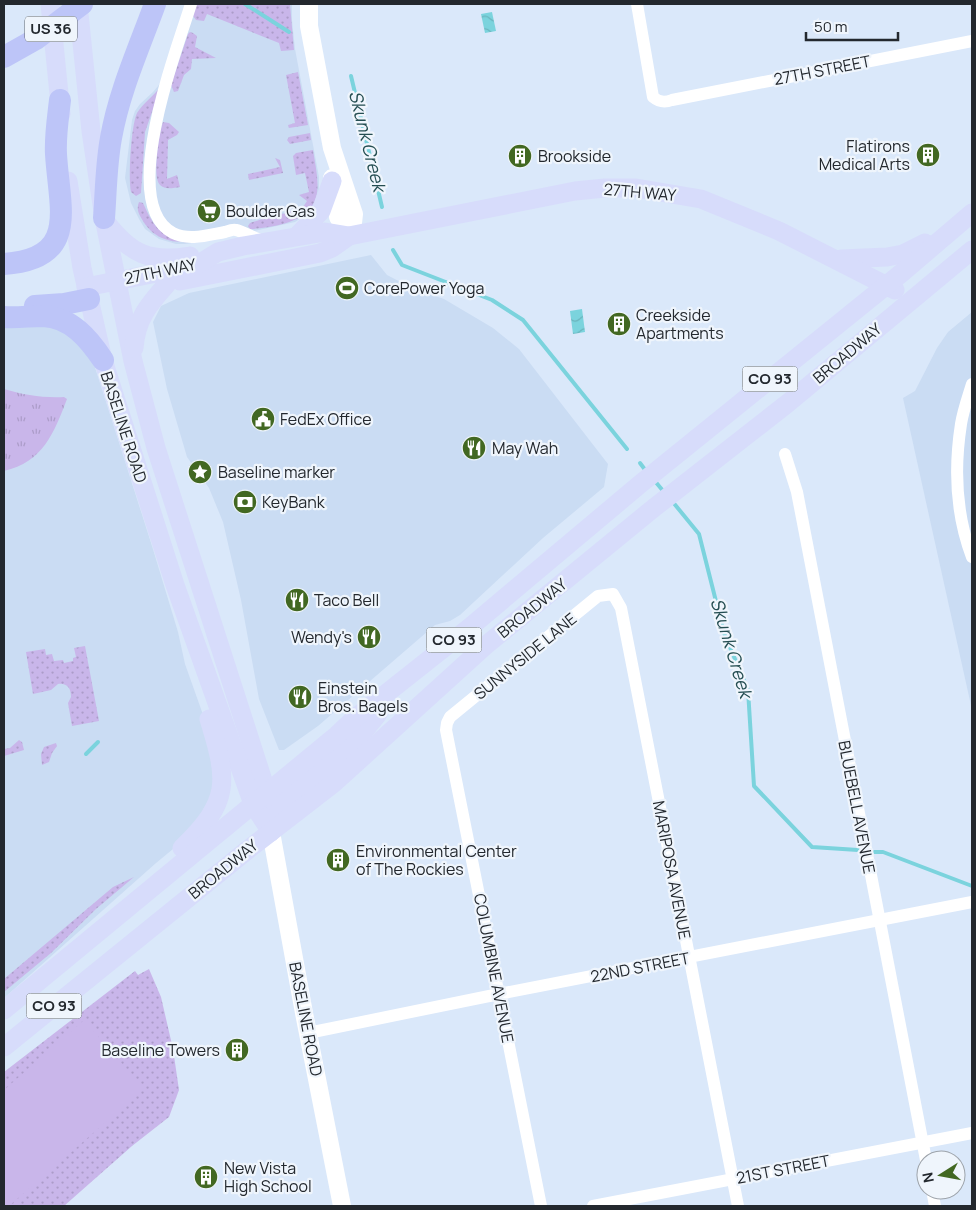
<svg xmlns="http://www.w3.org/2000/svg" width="976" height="1210" font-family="Manrope,sans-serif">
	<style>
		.built { fill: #cadcf3 }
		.grass { fill: url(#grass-dots) }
		.park { fill: url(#park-tufts) }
		.pitch { fill: #c9b6ea }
		.water { fill: url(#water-waves) }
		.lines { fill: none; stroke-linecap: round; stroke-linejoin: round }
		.stream { stroke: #7bd3dd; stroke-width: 4 }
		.street { stroke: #fff; stroke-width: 12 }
		.secondary { stroke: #fff; stroke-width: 18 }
		.primary { stroke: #d7dcfb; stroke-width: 19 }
		.highway { stroke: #bdc5f8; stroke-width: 22 }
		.labels { text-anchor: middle; stroke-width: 4.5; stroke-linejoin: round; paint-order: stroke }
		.shield { fill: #eff5fc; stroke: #60666c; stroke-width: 1 }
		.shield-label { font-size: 15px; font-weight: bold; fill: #23282e }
		.street-label { font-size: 16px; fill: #23282e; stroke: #eff5fc }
		.poi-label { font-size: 16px; fill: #23282e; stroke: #eff5fc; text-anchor: start }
		.water-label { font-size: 18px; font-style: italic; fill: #254e52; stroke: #eff5fc }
	</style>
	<defs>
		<pattern id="grass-dots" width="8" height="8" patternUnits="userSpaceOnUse" patternTransform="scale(1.25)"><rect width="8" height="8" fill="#c9b6ea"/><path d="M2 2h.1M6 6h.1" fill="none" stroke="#ac9cc9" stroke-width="1.8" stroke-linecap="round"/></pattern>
		<pattern id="park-tufts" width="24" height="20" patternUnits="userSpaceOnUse" patternTransform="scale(1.25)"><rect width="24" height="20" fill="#c9b6ea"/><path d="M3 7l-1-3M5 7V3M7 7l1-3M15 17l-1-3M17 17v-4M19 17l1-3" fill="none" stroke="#ac9cc9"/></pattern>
		<pattern id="water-waves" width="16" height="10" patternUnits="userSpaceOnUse" patternTransform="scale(1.25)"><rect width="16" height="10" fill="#7bd3dd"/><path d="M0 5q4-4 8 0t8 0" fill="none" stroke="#6ab5be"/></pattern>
	</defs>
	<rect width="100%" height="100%" fill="#dae8fa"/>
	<!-- built -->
	<g class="built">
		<path d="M191,4h101v16l3,29 24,128v15l-3,10 -9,12 -12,8 -77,17 -33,5h-9l-17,-5 -14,-10 -6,-10 -8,-16 -6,-25 7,-58 3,-9 5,-7 13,-12 17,-20z"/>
		<path d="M371,255l16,20 27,14 30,10 49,29 26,21 89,115 -4,23 -61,51 -83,77 -10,6 -15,4 -117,101 -34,24h-5l-20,-51 -18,-99 -18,-78 -14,-34 -22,-31 -20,-68 -14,-67 8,-16 28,-13z"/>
		<path d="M972,312v398l-69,-312 12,-7 22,-43 11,-16z"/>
		<path d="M49,319l42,36 61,191 26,86 7,32 27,76 4,14 -4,39 -22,42 -34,28 -152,135v-673z"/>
	</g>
	<!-- grass -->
	<g class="grass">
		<path d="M196,4h94l4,46 -13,1 -2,-8 -72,-29 -3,7 -8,-1 -3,-4z"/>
		<path d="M190,32l3,1 4,3 -2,11 21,11 -24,1 -1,10 -7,6 -6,16 -4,1 -3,-7 17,-51z"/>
		<path d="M298,72l10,53 -19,3 -1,-3 7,-2 -9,-48z"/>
		<path d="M161,86l-16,46 -4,61 -5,3 -5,-4c-3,-15 0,-66 6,-79 6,-10 17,-17 24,-27z"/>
		<path d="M163,122l6,1 10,9 -2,3 -9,5 -1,39 10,-4 3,12c-7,1 -15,3 -20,-2 -8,-8 -1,-52 3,-63z"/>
		<path d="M310,133l1,7 -21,4 -3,-4 2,-3z"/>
		<path d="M313,150c2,14 6,29 4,43 -4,24 -27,30 -48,34 -6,1 -13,2 -19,2l-2,-3 2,-3 25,-8 12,-2 6,-3 6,3 8,-12 -8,-6 10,-3 -4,-19 -9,2 -3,-19 3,-3z"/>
		<path d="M275,158l5,2 3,13 -34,7 -1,-6 32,-7z"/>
		<path d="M139,202l4,1c12,27 19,34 48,39 -20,1 -37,-3 -48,-21 -4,-7 -7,-11 -4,-19z"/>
		<path d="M85,646l14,75 -27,5 -4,-23 3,-6c0,-9 -4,-14 -13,-13l-7,6 -18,4 -7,-42 19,-3 1,6 6,-1 2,7 9,-1 1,3 9,-2v-3l3,-1 -2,-9z"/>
		<path d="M19,740l3,2 2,8 -20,6v-7l6,-1z"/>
		<path d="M56,743l1,3 -5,7 -3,9 -7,3 -1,-11 3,-7z"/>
		<path d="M134,877l-38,32 -45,44 -47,39v-13l109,-92z"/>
		<path d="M149,969l12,28 12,52 6,41 -10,27 -37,29 -68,60h-60v-134l131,-101 3,4z"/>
	</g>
	<!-- park -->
	<path class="park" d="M4,389c20,6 39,9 60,8l3,2c-13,34 -24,63 -63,72z"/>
	<!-- pitch -->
	<path class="pitch" d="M84,1020l60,69 -135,117h-5v-116z"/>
	<!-- water -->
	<g class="water">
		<path d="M492,12l4,19 -11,2 -4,-19z"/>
		<path d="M582,309l3,23 -12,2 -3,-23z"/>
	</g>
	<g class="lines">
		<!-- stream -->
		<g class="stream">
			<path d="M245,4l44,28"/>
			<path d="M351,76l31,131"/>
			<path d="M393,250l9,15 90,35 31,20 104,129"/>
			<path d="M640,463l6,8"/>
			<path d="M654,480l10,12"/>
			<path d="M672,501l27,33 25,99 24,57 6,96 58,61 46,3"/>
			<path d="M86,754l12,-12"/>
			<path d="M874,852h9l89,34"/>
		</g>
		<!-- street -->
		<g class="street">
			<path d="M191,4c-14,45 -74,200 -18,229 16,8 35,2 52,-1 3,-1 8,-3 11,-2 6,1 20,9 28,11"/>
			<path d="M637,4l16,93c6,5 11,6 19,3l300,-59"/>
			<path d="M972,384c-4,13 -9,27 -11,40 -7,45 -5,91 11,133"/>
			<path d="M785,454l12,38 129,668"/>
			<path d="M308,1033l191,-39 473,-92"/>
			<path d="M932,1190l3,16"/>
			<path d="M541,1206l-95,-476 1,-7 3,-6 148,-121 15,-2 8,14 117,598"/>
			<path d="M593,1206l379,-73"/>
		</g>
		<!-- secondary -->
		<g class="secondary">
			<path d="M309,4v22l23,122 22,66 -1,9 -4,13"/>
			<path d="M332,178l6,39 11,19"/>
			<path d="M271,832l33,181 38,193"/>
		</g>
		<!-- primary -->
		<g class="primary">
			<path d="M50,4l11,110"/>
			<path d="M78,4l13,127 13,87 29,143 23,87 111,345 1,10"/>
			<path d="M68,181l14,87 21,92 72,225 78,219 18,28"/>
			<path d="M106,222c24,32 44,41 84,34"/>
			<path d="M297,236l24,-25 11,-30"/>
			<path d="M841,259l46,-2 16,-3 22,-11"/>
			<path d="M180,281l140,-28 12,-5 17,-12"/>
			<path d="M86,287l111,-22 21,-13 25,-6 82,-14 24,4 226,-45 30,-3h31l65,11 78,32 116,59"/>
			<path d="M134,348c2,-29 15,-44 33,-64"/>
			<path d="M272,828l6,-15 8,-13 68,-57 23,-28 7,-12"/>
			<path d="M182,848c49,-47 46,-67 27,-129"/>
			<path d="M4,1010l333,-275 17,-16 115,-91 170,-143 265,-214 68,-58"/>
			<path d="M4,1047l241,-195 89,-69 151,-137 170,-139 133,-104 184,-153"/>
		</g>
		<!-- highway -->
		<g class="highway">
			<path d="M4,57l32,-18 46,-35"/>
			<path d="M104,218c2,-26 2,-53 7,-80 8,-46 28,-90 44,-134"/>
			<path d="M4,264c76,-5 55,-56 52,-110 -1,-18 2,-36 4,-54"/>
			<path d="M35,306l29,-2 25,-5"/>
			<path d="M4,317c13,1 26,-1 39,-1 28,1 46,23 60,44"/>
		</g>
	</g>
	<!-- icons -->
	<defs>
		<g id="building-disc" transform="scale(1.25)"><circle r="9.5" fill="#426822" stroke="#eff5fc"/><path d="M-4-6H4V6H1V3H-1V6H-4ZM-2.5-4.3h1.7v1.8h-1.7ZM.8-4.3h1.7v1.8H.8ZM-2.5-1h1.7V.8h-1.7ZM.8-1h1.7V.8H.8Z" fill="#fff"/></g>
		<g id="supermarket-disc" transform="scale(1.25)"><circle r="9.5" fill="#426822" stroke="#eff5fc"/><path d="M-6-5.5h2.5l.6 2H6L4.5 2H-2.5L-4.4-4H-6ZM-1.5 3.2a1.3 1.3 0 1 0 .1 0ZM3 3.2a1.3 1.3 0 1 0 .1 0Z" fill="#fff"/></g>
		<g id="stadium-disc" transform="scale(1.25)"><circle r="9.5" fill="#426822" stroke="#eff5fc"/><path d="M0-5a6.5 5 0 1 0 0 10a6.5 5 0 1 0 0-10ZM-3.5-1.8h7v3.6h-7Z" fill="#fff"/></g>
		<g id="civic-disc" transform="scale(1.25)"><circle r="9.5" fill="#426822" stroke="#eff5fc"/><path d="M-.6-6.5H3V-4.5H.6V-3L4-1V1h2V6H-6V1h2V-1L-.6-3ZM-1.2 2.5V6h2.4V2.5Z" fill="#fff"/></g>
		<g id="restaurant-disc" transform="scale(1.25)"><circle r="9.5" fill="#426822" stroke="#eff5fc"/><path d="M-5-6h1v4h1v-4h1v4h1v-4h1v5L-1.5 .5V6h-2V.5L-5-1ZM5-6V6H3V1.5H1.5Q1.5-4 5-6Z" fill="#fff"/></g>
		<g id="sight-disc" transform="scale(1.25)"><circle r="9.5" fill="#426822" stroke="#eff5fc"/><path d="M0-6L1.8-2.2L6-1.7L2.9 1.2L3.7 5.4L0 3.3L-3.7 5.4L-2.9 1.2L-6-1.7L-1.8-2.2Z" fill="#fff"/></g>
		<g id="bank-disc" transform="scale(1.25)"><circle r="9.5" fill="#426822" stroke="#eff5fc"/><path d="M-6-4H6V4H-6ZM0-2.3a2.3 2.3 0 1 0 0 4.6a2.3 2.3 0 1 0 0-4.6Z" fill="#fff"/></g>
	</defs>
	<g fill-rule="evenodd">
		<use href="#building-disc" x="928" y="155"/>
		<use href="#building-disc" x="520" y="156"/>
		<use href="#supermarket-disc" x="209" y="211"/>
		<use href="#stadium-disc" x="347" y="288"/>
		<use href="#building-disc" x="619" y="324"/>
		<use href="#civic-disc" x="263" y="419"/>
		<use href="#restaurant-disc" x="474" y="448"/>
		<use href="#sight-disc" x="200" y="472"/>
		<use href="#bank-disc" x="245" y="502"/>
		<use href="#restaurant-disc" x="297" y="600"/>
		<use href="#restaurant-disc" x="369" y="637"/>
		<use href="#restaurant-disc" x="300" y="697"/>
		<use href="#building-disc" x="338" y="860"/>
		<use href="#building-disc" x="237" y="1050"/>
		<use href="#building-disc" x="206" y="1177"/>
	</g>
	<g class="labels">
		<!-- shield labels -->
		<g class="shield">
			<rect x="25" y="16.5" width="52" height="25" rx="4"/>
			<rect x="742.5" y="366.5" width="55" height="25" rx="4"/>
			<rect x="426.5" y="627.5" width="55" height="25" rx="4"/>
			<rect x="26.5" y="993.5" width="55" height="25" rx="4"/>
		</g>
		<g class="shield-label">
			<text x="51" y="34">US 36</text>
			<text x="770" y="384">CO 93</text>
			<text x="454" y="645">CO 93</text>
			<text x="54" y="1011">CO 93</text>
		</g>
		<!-- street labels -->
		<g class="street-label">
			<text transform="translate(822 70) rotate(-11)" y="6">27TH STREET</text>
			<text transform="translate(640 192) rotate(5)" y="6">27TH WAY</text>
			<text transform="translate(160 271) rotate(-12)" y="6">27TH WAY</text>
			<text transform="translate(847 353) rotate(-40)" y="6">BROADWAY</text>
			<text transform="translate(124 427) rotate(72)" y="6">BASELINE ROAD</text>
			<text transform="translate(532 608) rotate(-39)" y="6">BROADWAY</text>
			<text transform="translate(525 656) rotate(-39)" y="6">SUNNYSIDE LANE</text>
			<text transform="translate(857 807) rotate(79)" y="6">BLUEBELL AVENUE</text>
			<text transform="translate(223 869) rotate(-39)" y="6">BROADWAY</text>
			<text transform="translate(672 870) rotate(79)" y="6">MARIPOSA AVENUE</text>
			<text transform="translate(640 967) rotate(-11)" y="6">22ND STREET</text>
			<text transform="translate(494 968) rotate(79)" y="6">COLUMBINE AVENUE</text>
			<text transform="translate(306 1019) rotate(79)" y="6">BASELINE ROAD</text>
			<text transform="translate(783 1169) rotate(-11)" y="6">21ST STREET</text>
		</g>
		<!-- poi labels -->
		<g class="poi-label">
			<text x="910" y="152" text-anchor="end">Flatirons<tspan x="910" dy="18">Medical Arts</tspan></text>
			<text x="538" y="162">Brookside</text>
			<text x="226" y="217">Boulder Gas</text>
			<text x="364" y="294">CorePower Yoga</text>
			<text x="636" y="321">Creekside<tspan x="636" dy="18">Apartments</tspan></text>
			<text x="280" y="425">FedEx Office</text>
			<text x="492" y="454">May Wah</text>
			<text x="218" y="478">Baseline marker</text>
			<text x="262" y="508">KeyBank</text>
			<text x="314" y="606">Taco Bell</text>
			<text x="352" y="643" text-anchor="end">Wendy's</text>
			<text x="318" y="694">Einstein<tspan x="318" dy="18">Bros. Bagels</tspan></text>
			<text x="356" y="857">Environmental Center<tspan x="356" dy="18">of The Rockies</tspan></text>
			<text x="220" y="1056" text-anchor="end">Baseline Towers</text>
			<text x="224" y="1174">New Vista<tspan x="224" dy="18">High School</tspan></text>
		</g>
		<!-- water labels -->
		<g class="water-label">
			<text transform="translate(367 141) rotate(76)" y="6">Skunk Creek</text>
			<text transform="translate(731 648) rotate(73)" y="6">Skunk Creek</text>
		</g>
	</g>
	<!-- border -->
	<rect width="976" height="1210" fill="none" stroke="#23282e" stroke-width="10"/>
	<!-- north arrow -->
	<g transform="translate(941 1175) rotate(259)"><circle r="24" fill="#eff5fc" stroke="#9da3aa"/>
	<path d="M0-4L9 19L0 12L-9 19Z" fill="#426822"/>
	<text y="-8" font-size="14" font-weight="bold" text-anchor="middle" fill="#23282e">N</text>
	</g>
	<!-- scale -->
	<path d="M806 32v8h92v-8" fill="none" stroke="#23282e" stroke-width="2.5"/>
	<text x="814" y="32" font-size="15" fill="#23282e" stroke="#eff5fc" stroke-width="4" paint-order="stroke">50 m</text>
</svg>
